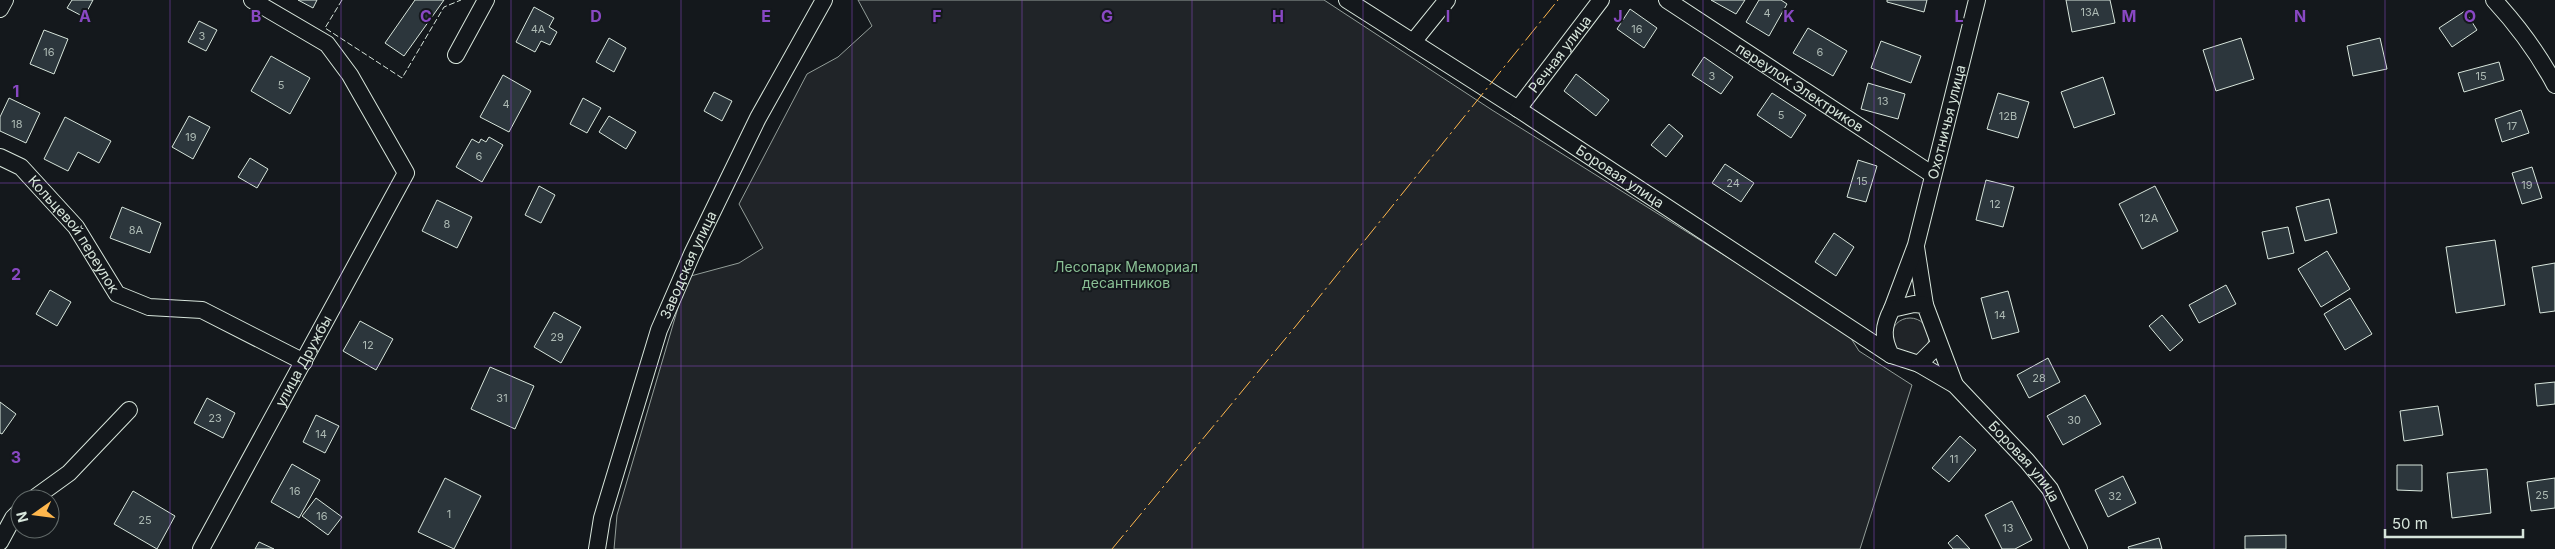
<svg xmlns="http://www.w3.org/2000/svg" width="2555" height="549" font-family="Inter,sans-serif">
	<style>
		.green { fill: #202428; stroke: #939e99 }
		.building { fill: #2c363c; stroke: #d8e6dc }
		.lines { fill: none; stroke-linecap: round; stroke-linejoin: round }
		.street-casing { stroke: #d8e6dc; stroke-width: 18 }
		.street { stroke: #14181c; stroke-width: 16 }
		.fence { stroke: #d8e6dc; stroke-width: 1; stroke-dasharray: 6 2.5; stroke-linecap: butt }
		.power { stroke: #ffb74d; stroke-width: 1; stroke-dasharray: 18 4 2.5 4; stroke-linecap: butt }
		.grid { fill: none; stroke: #8948c3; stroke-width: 1; stroke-opacity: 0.55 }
		.labels { text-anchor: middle; stroke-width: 4; stroke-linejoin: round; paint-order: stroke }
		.number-label { font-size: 11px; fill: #adbab4 }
		.street-label { font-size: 14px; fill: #d8e6dc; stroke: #14181c }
		.park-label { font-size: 14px; fill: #8ac095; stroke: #14181c }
		.grid-label { font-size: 16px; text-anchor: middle; font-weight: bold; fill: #8948c3; stroke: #14181c; stroke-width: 4; stroke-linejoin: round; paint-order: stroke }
	</style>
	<rect width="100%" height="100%" fill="#14181c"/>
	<!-- green -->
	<g class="green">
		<path d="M858,0h466l168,110 355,222 12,19 53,34 -52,164h-1246l3,-34 70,-238 52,-14 24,-15 -24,-44 68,-130 31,-17 34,-31z"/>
		<circle cx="1910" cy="337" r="19"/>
	</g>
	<!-- building -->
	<g class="building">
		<path d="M72,0h21l-9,17 -17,-9z"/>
		<path d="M298,0h19l-4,8z"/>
		<path d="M415,0h29l-40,56 -19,-13z"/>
		<path d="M1711,0h34l-9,14z"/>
		<path d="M1759,0h22l6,4 -18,32 -23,-14z"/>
		<path d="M1887,0h40l-3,12 -37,-10z"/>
		<path d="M2066,0h44l5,23 -43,9z"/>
		<path d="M534,7l20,11 -5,9 8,5 -7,13 -9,-4 -6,11 -19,-10z"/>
		<path d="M1630,9l27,19 -13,20 -27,-19z"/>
		<path d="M2465,11l12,19 -25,17 -13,-19z"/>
		<path d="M199,21l18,9 -11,21 -18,-9z"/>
		<path d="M1808,28l39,23 -14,25 -40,-23z"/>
		<path d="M44,30l24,9 -14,35 -24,-10z"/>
		<path d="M609,38l17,10 -12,24 -18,-10z"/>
		<path d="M2241,38l13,41 -38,12 -13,-41z"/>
		<path d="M2380,38l7,31 -34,7 -6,-30z"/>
		<path d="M1881,41l40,15 -10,27 -40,-15z"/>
		<path d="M271,56l39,22 -20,36 -39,-23z"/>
		<path d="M1704,57l29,20 -12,17 -29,-19z"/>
		<path d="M2499,62l5,18 -40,12 -6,-19z"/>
		<path d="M1576,74l33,26 -13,16 -32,-25z"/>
		<path d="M503,75l28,16 -22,41 -29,-15z"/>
		<path d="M2103,77l12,37 -41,14 -13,-36z"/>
		<path d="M1868,83l37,11 -7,25 -37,-10z"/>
		<path d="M714,92l18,9 -10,20 -18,-10z"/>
		<path d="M1772,93l34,22 -15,23 -34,-23z"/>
		<path d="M1998,93l31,9 -11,36 -31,-9z"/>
		<path d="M9,98l31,15 -14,30 -26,-12v-14z"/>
		<path d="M583,98l18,10 -14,25 -17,-9z"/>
		<path d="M2521,110l8,23 -27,9 -7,-23z"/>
		<path d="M189,116l21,11 -17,32 -21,-12z"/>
		<path d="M609,116l27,16 -10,17 -27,-17z"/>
		<path d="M65,117l46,24 -12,22 -21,-11 -10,19 -24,-12z"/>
		<path d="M1669,124l14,12 -17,21 -15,-12z"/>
		<path d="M489,137l14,8 -21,37 -26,-15 16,-28 7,4 2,-4 5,3z"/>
		<path d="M250,158l18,11 -11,19 -19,-11z"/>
		<path d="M1858,160l19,6 -11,36 -19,-5z"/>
		<path d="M1725,164l29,19 -13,19 -29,-19z"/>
		<path d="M2532,167l10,31 -20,6 -10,-31z"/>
		<path d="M1986,180l28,7 -11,40 -27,-7z"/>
		<path d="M539,186l16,9 -14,28 -16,-8z"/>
		<path d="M2155,186l23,45 -36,18 -23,-45z"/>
		<path d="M2329,199l8,34 -32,8 -9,-34z"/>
		<path d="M437,200l35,17 -15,31 -35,-17z"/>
		<path d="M122,207l39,16 -11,30 -40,-15z"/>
		<path d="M2288,227l6,26 -26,6 -6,-27z"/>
		<path d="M1834,233l20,14 -18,29 -21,-14z"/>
		<path d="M2495,240l10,65 -49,8 -10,-66z"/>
		<path d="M2327,251l23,38 -29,18 -23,-38z"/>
		<path d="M2555,263v48l-15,2 -8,-46z"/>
		<path d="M2226,285l10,19 -37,19 -10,-18z"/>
		<path d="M50,290l21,12 -14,24 -21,-12z"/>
		<path d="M2008,291l11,41 -27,7 -11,-41z"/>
		<path d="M2350,298l22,36 -27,16 -21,-36z"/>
		<path d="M554,312l27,15 -20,36 -27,-16z"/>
		<path d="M2162,315l21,25 -13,11 -21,-25z"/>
		<path d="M360,321l33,18 -17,31 -33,-19z"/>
		<path d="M2048,358l12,24 -31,16 -12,-23z"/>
		<path d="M490,367l44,19 -19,43 -44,-20z"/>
		<path d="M2555,382v22l-18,2 -2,-22z"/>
		<path d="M2085,395l16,29 -38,21 -16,-29z"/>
		<path d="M207,398l28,15 -12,25 -29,-15z"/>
		<path d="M0,402l16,12 -14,20 -2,-1z"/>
		<path d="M2438,406l5,29 -39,6 -4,-30z"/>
		<path d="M316,415l23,11 -14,27 -22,-11z"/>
		<path d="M1960,436l16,14 -27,32 -17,-14z"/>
		<path d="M292,464l28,16 -21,38 -28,-16z"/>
		<path d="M2397,465h25v26l-25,-1z"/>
		<path d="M2487,469l4,44 -39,5 -5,-45z"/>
		<path d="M2123,476l13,27 -28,14 -13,-27z"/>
		<path d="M445,478l36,18 -27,53 -36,-17z"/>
		<path d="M2555,478v30l-24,3 -4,-29z"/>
		<path d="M133,491l42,25 -18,33 -43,-25z"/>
		<path d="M316,498l26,19 -14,18 -26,-19z"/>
		<path d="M2012,501l20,39 -17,9h-13l-17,-34z"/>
		<path d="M1957,535l13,14h-17l-5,-6z"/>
		<path d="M2286,535v14h-41v-13z"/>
		<path d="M2159,538l3,11h-33l-1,-2z"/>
		<path d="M259,542l15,7h-19z"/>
	</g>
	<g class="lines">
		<!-- street casing -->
		<g class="street-casing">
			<g id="street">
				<path id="s1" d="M1347,0l171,109 373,246"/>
				<path id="s2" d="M1667,0l266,175"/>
				<path d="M2494,0c24,26 44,53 61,85"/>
				<path d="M0,9l5,-9"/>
				<path d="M1413,42l34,-42"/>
				<path d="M456,55l30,-55"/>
				<path id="s3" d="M1518,109l83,-109"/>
				<path id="s4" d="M0,157l21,10 55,60 41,67 32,13 53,3 102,52"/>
				<path d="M1916,247l9,58"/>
				<path id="s5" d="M1892,309l24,-64 61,-245"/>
				<path d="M1938,345l-19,19 -28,-9c-9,-17 -8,-29 1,-46l22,-5 11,1 30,80"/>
				<path id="s6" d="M1919,364l36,21 72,76 23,28 29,60"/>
				<path d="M33,499l36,-26 60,-63"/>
				<path d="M0,542l13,-24 7,-7"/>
				<path id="s7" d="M201,549l205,-376 -56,-98 -23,-31 -75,-44"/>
				<path id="s8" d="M597,549l5,-31 57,-188 33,-76 66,-136 66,-118"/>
			</g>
		</g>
		<!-- street -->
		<use href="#street" class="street"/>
		<!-- fence -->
		<path class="fence" d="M342,0l-17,28 77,50 42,-71 17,-7"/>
		<!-- power -->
		<path class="power" d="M1112,549l183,-222 263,-327"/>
	</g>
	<!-- grid -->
	<path class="grid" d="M170,0v549M341,0v549M511,0v549M681,0v549M852,0v549M1022,0v549M1192,0v549M1363,0v549M1533,0v549M1703,0v549M1874,0v549M2044,0v549M2214,0v549M2385,0v549M0,183h2555M0,366h2555"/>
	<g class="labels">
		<!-- number labels -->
		<g class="number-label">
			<text x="2090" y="16">13А</text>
			<text x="1767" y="17">4</text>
			<text x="538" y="33">4А</text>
			<text x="1637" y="33">16</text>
			<text x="202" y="40">3</text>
			<text x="49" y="56">16</text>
			<text x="1820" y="56">6</text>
			<text x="1712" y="80">3</text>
			<text x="2481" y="80">15</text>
			<text x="281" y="89">5</text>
			<text x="1883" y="105">13</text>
			<text x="506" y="108">4</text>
			<text x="1781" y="119">5</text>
			<text x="2008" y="120">12В</text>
			<text x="17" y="128">18</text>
			<text x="2512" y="130">17</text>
			<text x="191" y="141">19</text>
			<text x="479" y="160">6</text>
			<text x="1862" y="185">15</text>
			<text x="1733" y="187">24</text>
			<text x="2527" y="189">19</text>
			<text x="1995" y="208">12</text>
			<text x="2149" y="222">12А</text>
			<text x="447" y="228">8</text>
			<text x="136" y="234">8А</text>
			<text x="2000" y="319">14</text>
			<text x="557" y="341">29</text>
			<text x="368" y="349">12</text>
			<text x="2039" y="382">28</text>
			<text x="502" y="402">31</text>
			<text x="215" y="422">23</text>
			<text x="2074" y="424">30</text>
			<text x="321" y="438">14</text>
			<text x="1954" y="463">11</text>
			<text x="295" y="495">16</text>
			<text x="2542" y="499">25</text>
			<text x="2115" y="500">32</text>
			<text x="449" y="518">1</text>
			<text x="322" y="520">16</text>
			<text x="145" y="524">25</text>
			<text x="2008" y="532">13</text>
		</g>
		<!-- street labels -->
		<g class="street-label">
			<text dy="5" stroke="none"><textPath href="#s3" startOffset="69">Речная улица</textPath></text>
			<text dy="5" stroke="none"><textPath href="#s2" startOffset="159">переулок Электриков</textPath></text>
			<text dy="5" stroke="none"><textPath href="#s5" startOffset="195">Охотничья улица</textPath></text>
			<text dy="5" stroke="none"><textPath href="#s1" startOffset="325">Боровая улица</textPath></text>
			<text dy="5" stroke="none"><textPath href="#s4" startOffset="109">Кольцевой переулок</textPath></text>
			<text dy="5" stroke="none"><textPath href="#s8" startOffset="299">Заводская улица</textPath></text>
			<text dy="5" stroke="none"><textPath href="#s7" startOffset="214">улица Дружбы</textPath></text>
			<text dy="5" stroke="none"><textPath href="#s6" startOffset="145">Боровая улица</textPath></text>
		</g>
		<!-- park labels -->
		<g class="park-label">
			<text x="1126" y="272">Лесопарк Мемориал<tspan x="1126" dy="16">десантников</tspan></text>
		</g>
	</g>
	<g class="grid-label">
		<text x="85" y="22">A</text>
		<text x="256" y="22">B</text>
		<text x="426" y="22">C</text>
		<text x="596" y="22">D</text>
		<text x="766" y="22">E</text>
		<text x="937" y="22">F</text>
		<text x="1107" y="22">G</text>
		<text x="1278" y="22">H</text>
		<text x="1448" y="22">I</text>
		<text x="1618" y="22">J</text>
		<text x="1789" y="22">K</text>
		<text x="1959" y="22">L</text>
		<text x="2129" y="22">M</text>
		<text x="2300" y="22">N</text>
		<text x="2470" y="22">O</text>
		<text x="16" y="97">1</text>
		<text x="16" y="280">2</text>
		<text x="16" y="463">3</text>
	</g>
	<!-- north arrow -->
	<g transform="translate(35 514) rotate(256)"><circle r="24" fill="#14181c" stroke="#626a69"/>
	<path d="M0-4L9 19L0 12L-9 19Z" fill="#ffb74d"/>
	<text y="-8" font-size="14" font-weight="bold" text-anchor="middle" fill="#d8e6dc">N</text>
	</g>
	<!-- scale -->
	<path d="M2385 529v8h138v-8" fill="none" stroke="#d8e6dc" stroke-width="2.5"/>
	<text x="2392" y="529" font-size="15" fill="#d8e6dc" stroke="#14181c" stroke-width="4" paint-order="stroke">50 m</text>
</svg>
